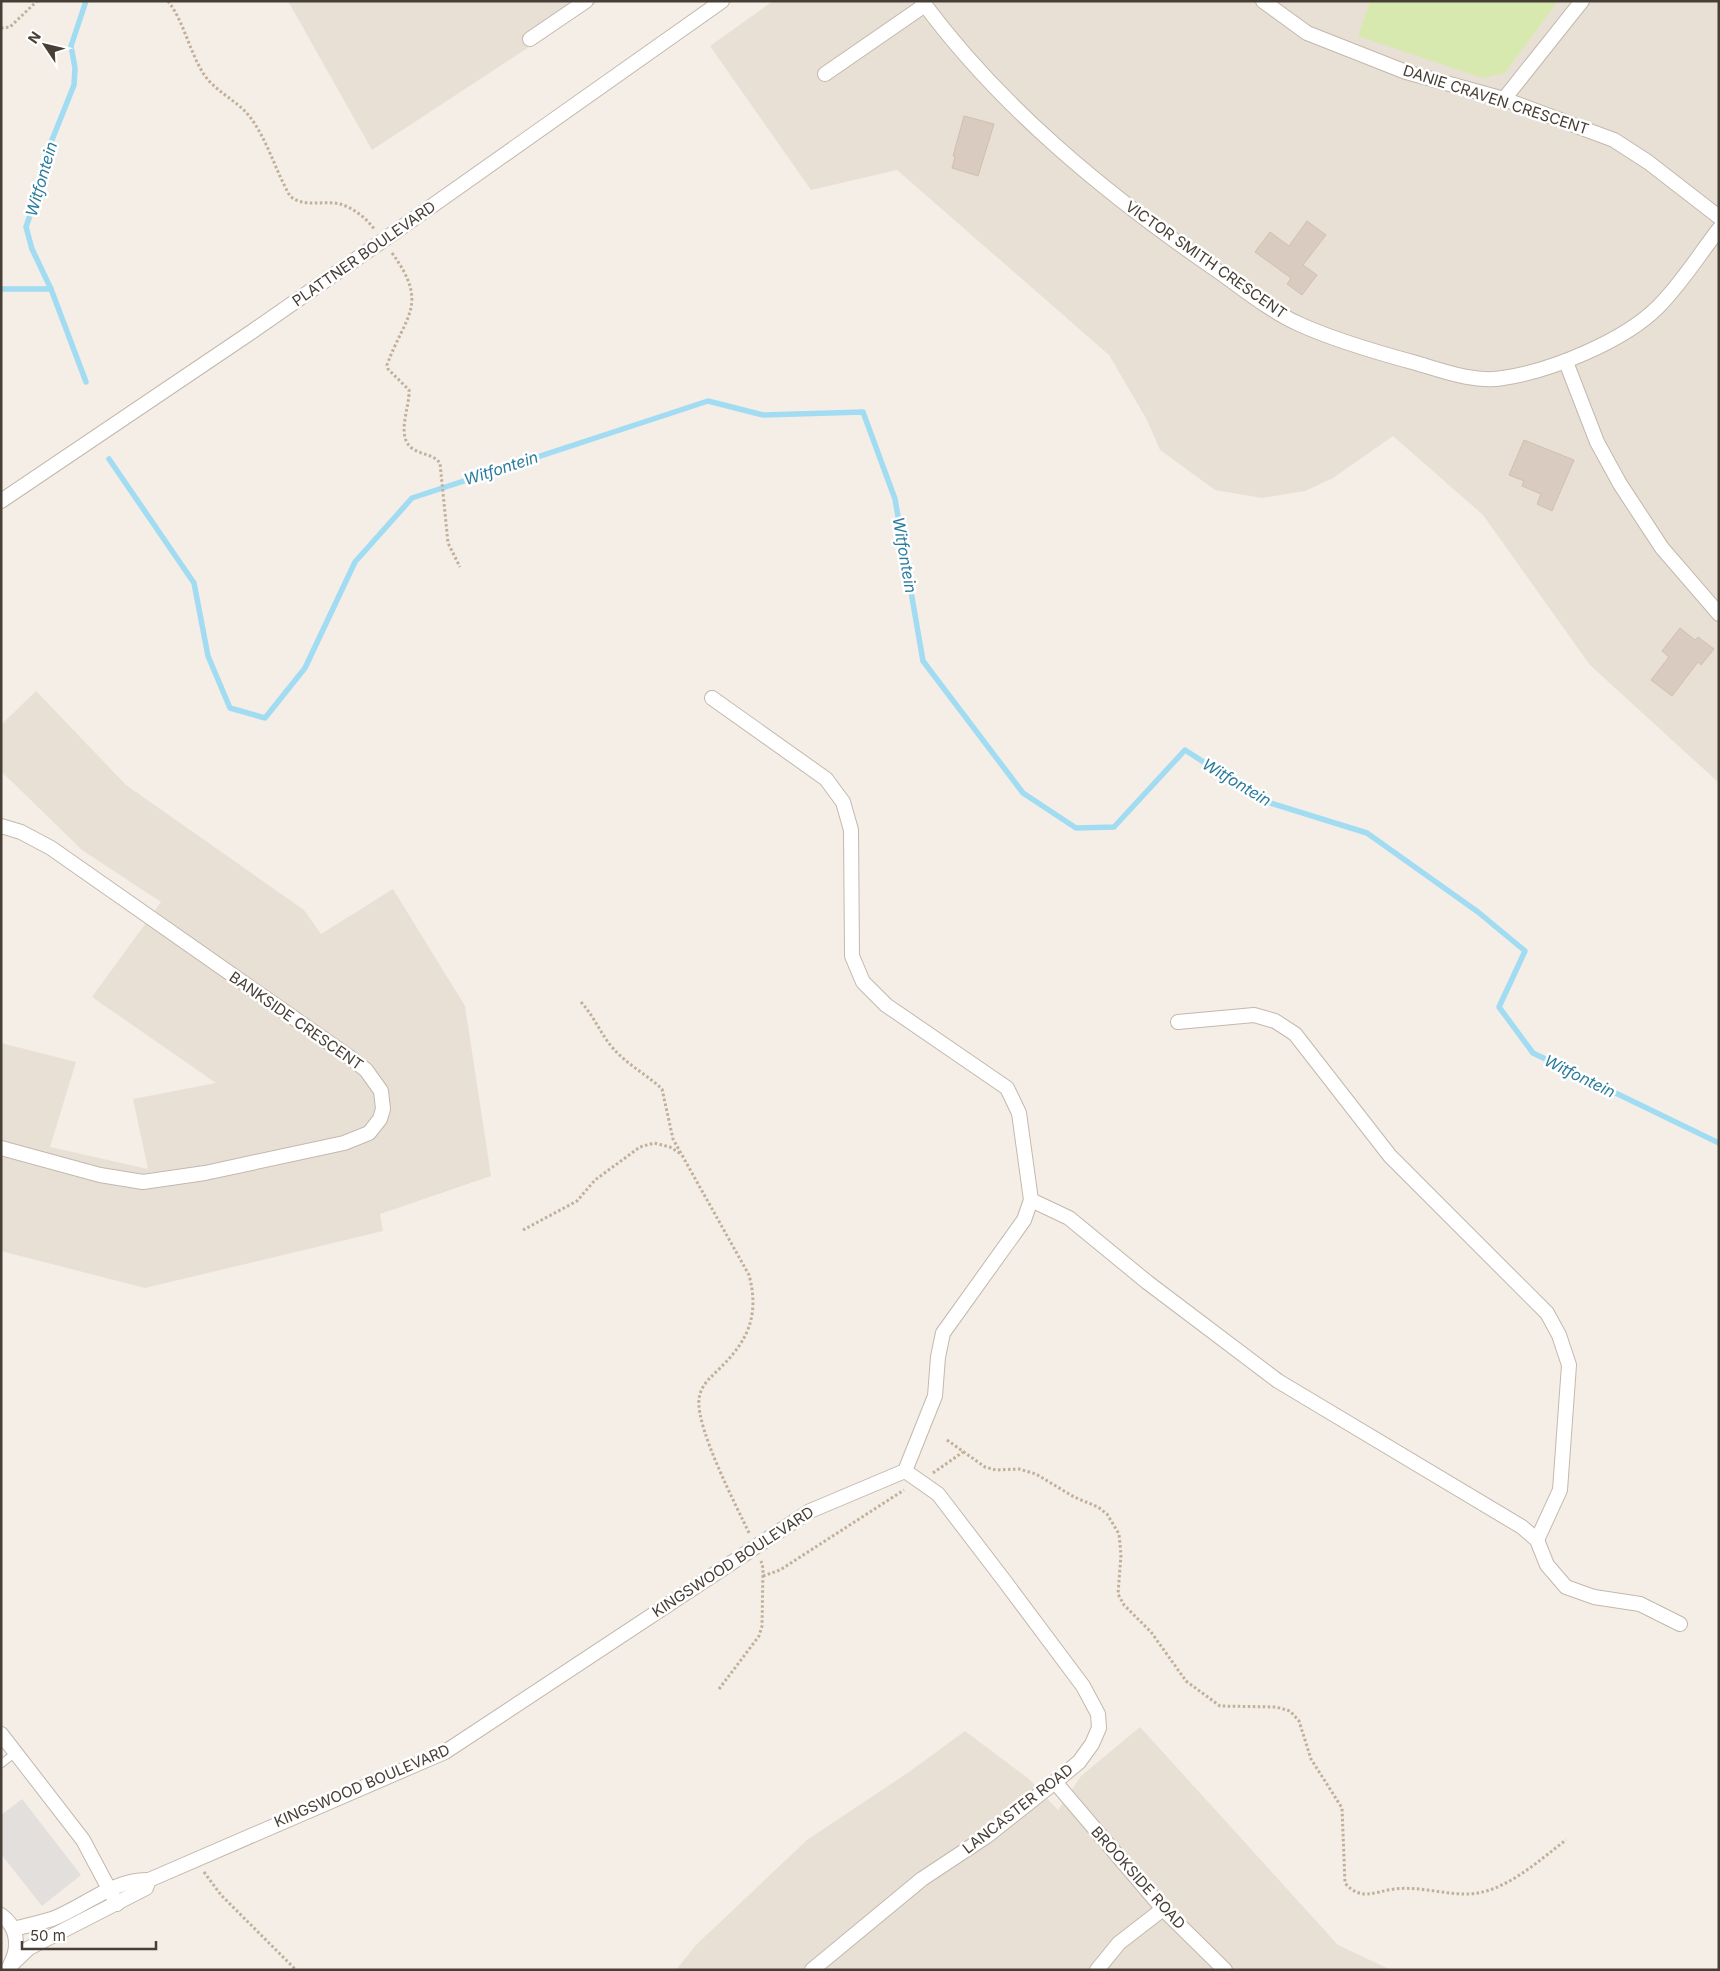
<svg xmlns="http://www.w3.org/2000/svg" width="1720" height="1971" font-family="Inter,sans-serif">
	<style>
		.residential { fill: #e8e0d5 }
		.green { fill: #d7e9af }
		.parking { fill: #e2dfdc }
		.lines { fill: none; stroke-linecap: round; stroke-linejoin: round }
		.stream { stroke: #a2dcf2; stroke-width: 5.5 }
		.building { fill: #d9cbbf; stroke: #d1bfaf }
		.service-casing { stroke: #c3b8ac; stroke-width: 9 }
		.minor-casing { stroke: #c3b8ac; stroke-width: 16 }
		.path { stroke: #c2af9a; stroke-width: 3; stroke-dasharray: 2.5 2.5; stroke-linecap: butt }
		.service { stroke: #fff; stroke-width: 7 }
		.minor { stroke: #fff; stroke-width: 14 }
		.minor-bridge-casing { stroke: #c3b8ac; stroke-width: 16; stroke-linecap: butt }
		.minor-bridge { stroke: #fff; stroke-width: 14 }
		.labels { text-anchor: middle; stroke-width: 5; stroke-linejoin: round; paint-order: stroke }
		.street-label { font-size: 15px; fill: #473e36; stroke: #fff }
		.water-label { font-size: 16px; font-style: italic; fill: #287b9d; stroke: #fff }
	</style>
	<rect width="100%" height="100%" fill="#f4eee7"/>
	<!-- residential -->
	<g class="residential">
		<path d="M288,1h311l-227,149z"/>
		<path d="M773,1h946v782l-129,-118 -107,-150 -90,-79 -60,42 -28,13 -43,7 -47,-8 -55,-40 -13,-30 -38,-65 -212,-185 -86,20 -101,-144z"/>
		<path d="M36,691l90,94 178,125 17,24 72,-45 72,117 26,170 -111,38 3,17 -238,57 -144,-37v-208l75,19 -26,85 98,22 -15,-70 83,-16 -124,-86 69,-95 -79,-52 -81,-79v-46z"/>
		<path d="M1140,1727l198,218 53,25h-715l20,-25 111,-105 102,-68 56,-41 64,48 29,31 23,-34z"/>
	</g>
	<!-- green -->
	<path class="green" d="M1370,1h188l-53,72 -22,5 -125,-42z"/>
	<!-- parking -->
	<path class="parking" d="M22,1799l59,76 -39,31 -41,-52v-39z"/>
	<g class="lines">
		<!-- stream -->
		<g class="stream">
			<path d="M86,1l-15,45 4,22 -1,17 -26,65 -5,27 -17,50 6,22 19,40 35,93"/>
			<path d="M1,289h50"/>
			<path d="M109,459l85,124 14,73 22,52 35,10 40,-50 50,-106 57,-64 296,-97 55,14 100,-3 32,87 28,162 100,132 53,35 38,-1 71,-77 79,51 103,32 111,79 47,39 -26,56 34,46 186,90"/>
		</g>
	</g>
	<!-- building -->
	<g class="building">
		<path d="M964,116l30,8 -16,52 -26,-8 3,-11 -2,-1z"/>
		<path d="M1307,221l19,14 -23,30 14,10 -15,20 -15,-11 4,-6 -36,-26 15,-20 19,14z"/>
		<path d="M1524,440l50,20 -22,51 -15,-7 4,-10 -19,-8 2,-5 -15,-6z"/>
		<path d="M1680,628l15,12 3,-3 16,12 -13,16 -3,-3 -26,34 -21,-16 18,-23 -7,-6z"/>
	</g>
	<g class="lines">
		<!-- service casing -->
		<g class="service-casing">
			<path id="service" d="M1,1764l14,-11"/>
		</g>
		<!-- minor casing -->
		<g class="minor-casing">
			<g id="minor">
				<path d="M922,1c78,106 183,192 290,266 28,19 56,43 87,57 35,16 80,29 117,39 27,8 59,20 87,15 48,-7 121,-37 155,-71 23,-23 41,-52 61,-78"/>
				<path d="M1263,1l44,32 99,39 98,27 110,41 34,22 71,55"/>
				<path d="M530,39l56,-38"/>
				<path d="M825,74l100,-69"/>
				<path d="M1504,99l78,-98"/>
				<path d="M395,232l327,-231"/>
				<path d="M1566,362l31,80 23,42 42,64 57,66"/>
				<path d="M1,501l249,-168 122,-85"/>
				<path d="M1,826l20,6 30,16 297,208 18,14 15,21 2,18 -3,10 -11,14 -25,10 -139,30 -62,9 -43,-7 -99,-27"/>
				<path d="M1178,1022l76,-7 21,6 20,13 95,122 157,157 12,22 10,30 -9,125 -23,50"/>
				<path d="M1031,1200l38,18 78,64 131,99 244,146 15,13 10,25 19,22 28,10 46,7 40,20"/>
				<path d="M1,1734l82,106 34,64"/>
				<path d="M1055,1782l108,127 62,61"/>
				<path d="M1,1915c16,11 19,31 10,48"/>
				<path d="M13,1929c13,-3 26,-6 39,-10 32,-12 61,-40 97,-39l296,-128 365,-241 95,-40 30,-75 3,-39 5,-24 81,-113 7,-20 -12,-87 -12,-25 -121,-83 -23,-23 -11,-26 -1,-126 -8,-28 -17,-23 -114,-81"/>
				<path d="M9,1967l20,-19 117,-60 3,-8"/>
				<path d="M812,1970l110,-91 65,-43 68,-54 24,-20 13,-18 7,-16 -1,-14 -15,-28 -80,-107 -65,-85 -33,-23"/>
				<path d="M1097,1970l22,-27 44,-34"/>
			</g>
		</g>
		<!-- path -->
		<g class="path">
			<path d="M168,1c16,21 21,49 35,72 12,19 34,27 47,44 18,24 25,53 40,79 13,12 34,4 50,8 14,4 27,15 35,26"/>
			<path d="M1,28l9,-1 27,-26"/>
			<path d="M392,253c38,52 13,62 -5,112l1,4 21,21c1,18 -14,47 4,59 9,6 20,5 27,14l8,80 12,24"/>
			<path d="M581,1002c13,14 19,31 31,45 14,17 34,27 50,42l11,50 76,136c10,37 1,63 -26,90 -10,11 -22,18 -24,34 -3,30 37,106 51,136"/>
			<path d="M523,1230l54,-29 18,-21 45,-33 14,-4 16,4 11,7"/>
			<path d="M947,1440l38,27 11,3 23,-1 17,5 38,23 24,10 9,7 12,20 2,21 -3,39 6,11 27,27 35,49 34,25 56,1 14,4 9,10 12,38 31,49 3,75c15,18 29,9 49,6 24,-3 48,5 72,5 38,0 72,-33 100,-54"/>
			<path d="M933,1473l30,-21"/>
			<path d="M763,1576l17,-6 124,-80"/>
			<path d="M719,1689l40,-53 3,-10 1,-58 -2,-7"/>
			<path d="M204,1872l17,23 75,75"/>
		</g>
		<!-- service -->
		<use href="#service" class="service"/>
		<!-- minor -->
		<use href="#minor" class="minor"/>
		<!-- minor-bridge casing -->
		<g class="minor-bridge-casing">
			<path id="minor-bridge" d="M372,248l23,-16"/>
		</g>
		<!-- minor-bridge -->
		<use href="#minor-bridge" class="minor-bridge"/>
	</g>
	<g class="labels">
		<!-- street labels -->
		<g class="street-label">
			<text transform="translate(1496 100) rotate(18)" y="5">DANIE CRAVEN CRESCENT</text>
			<text transform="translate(364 254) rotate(-35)" y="5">PLATTNER BOULEVARD</text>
			<text transform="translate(1206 260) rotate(35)" y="5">VICTOR SMITH CRESCENT</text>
			<text transform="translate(296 1021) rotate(35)" y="5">BANKSIDE CRESCENT</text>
			<text transform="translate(733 1562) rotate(-33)" y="5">KINGSWOOD BOULEVARD</text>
			<text transform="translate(362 1786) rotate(-23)" y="5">KINGSWOOD BOULEVARD</text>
			<text transform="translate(1018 1809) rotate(-38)" y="5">LANCASTER ROAD</text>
			<text transform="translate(1138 1878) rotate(48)" y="5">BROOKSIDE ROAD</text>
		</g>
		<!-- water labels -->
		<g class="water-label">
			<text transform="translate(41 179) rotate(-74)" y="6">Witfontein</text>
			<text transform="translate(501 468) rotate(-18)" y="6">Witfontein</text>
			<text transform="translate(905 555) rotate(80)" y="6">Witfontein</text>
			<text transform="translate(1237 782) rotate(31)" y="6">Witfontein</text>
			<text transform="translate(1580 1076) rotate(26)" y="6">Witfontein</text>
		</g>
	</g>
	<!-- border -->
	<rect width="1720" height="1971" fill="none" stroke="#473e36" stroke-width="5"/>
	<!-- north arrow -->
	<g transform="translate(45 45) rotate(305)" stroke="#ffffff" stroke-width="4" paint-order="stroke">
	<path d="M0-4L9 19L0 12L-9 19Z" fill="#473e36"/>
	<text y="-8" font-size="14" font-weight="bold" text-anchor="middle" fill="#473e36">N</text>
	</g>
	<!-- scale -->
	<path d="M22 1941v8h134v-8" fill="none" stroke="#473e36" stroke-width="2.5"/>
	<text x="30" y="1941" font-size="15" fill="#473e36" stroke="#ffffff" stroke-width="4" paint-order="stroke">50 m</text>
</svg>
